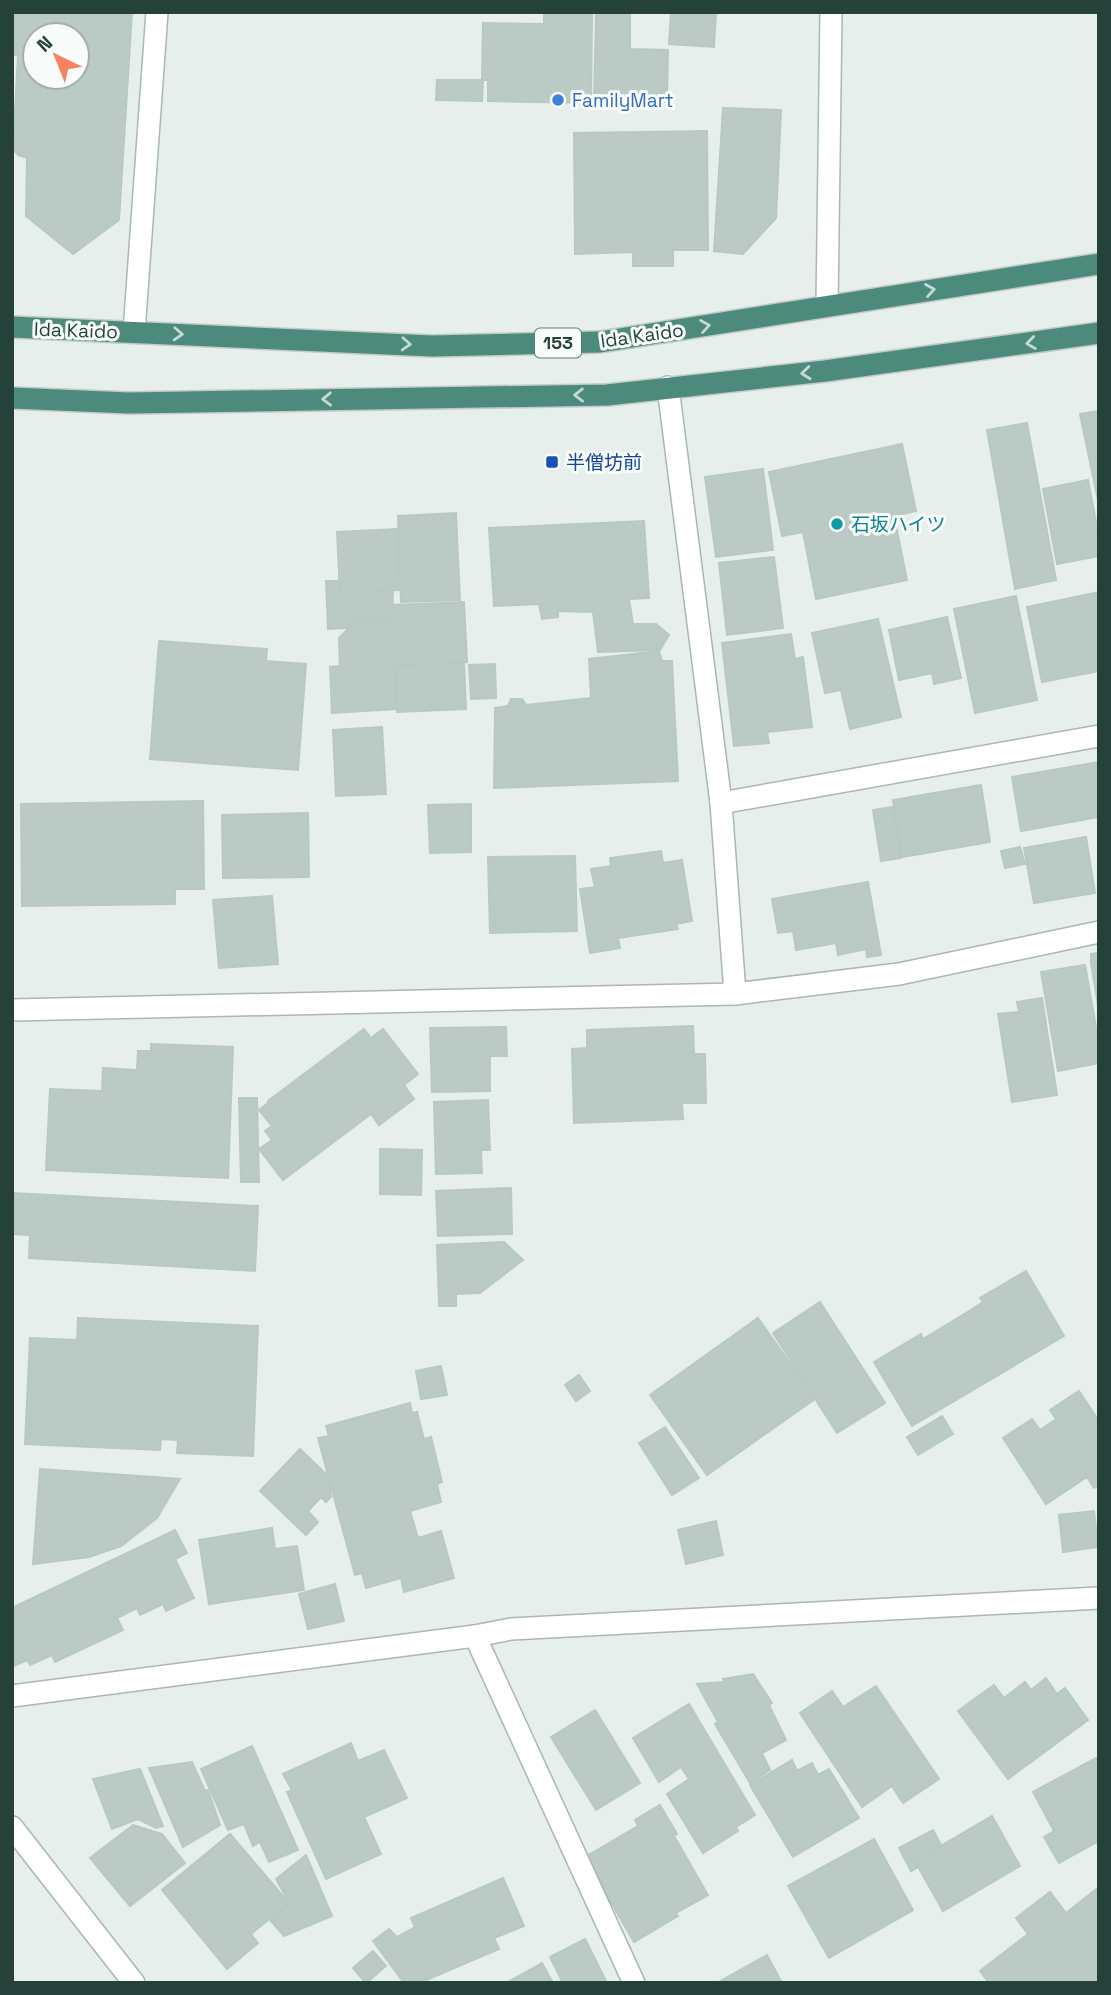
<svg xmlns="http://www.w3.org/2000/svg" width="1111" height="1995" font-family="'Space Grotesk','Noto Sans JP',sans-serif">
	<style>
		.building { fill: #bbcac4; stroke: #b8c9c2; stroke-width: 2; fill-rule: evenodd }
		.lines { fill: none; stroke-linecap: round; stroke-linejoin: round }
		.minor-casing { stroke: #a8b8b2; stroke-width: 24 }
		.tertiary-casing { stroke: #a8b8b2; stroke-width: 24 }
		.trunk-casing { stroke: #c2cac8; stroke-width: 24 }
		.minor { stroke: #fff; stroke-width: 21 }
		.tertiary { stroke: #fff; stroke-width: 21 }
		.trunk { stroke: #4c8a7c; stroke-width: 21 }
		.oneway { stroke: #c4d9d4 }
		.shop-dot { fill: #3f7fe0; stroke: #f7fbf9; stroke-width: 2.5 }
		.transit-dot { fill: #1a4fb4; stroke: #f7fbf9; stroke-width: 2.5 }
		.culture-dot { fill: #0f9aa8; stroke: #f7fbf9; stroke-width: 2.5 }
		.labels { text-anchor: middle; stroke-width: 6; stroke-linejoin: round; paint-order: stroke }
		.shield { fill: #f7fbf9; stroke: #637a73; stroke-width: 2 }
		.shield-label { font-size: 18px; font-weight: bold; fill: #24423a }
		.shop-label { font-size: 19px; fill: #366cbe; stroke: #f7fbf9; text-anchor: start }
		.street-label { font-size: 19px; fill: #24423a; stroke: #f7fbf9 }
		.transit-label { font-size: 19px; fill: #164399; stroke: #f7fbf9; text-anchor: start }
		.culture-label { font-size: 19px; fill: #0d838f; stroke: #f7fbf9; text-anchor: start }
	</style>
	<rect width="100%" height="100%" fill="#e6efeb"/>
	<!-- building -->
	<g class="building">
		<path d="M12,12h120l-13,208 -46,34 -47,-38 1,-58 -9,-3 -5,-6 5,-94h-6zM35,35h42v42h-42z"/>
		<path d="M544,12h48l-1,91 -103,-2v-21h-6l1,-57 61,1z"/>
		<path d="M671,12h45l-2,35 -45,-3z"/>
		<path d="M596,13l34,1v35l38,1 -1,52 -73,-1z"/>
		<path d="M437,80h46l-1,21 -46,-1z"/>
		<path d="M723,108l58,2 -5,108 -33,36 -29,-3z"/>
		<path d="M707,131l1,119h-35v16h-40v-14l-58,2 -1,-121z"/>
		<path d="M1099,411v94l-19,-91z"/>
		<path d="M1027,423l29,157 -41,9 -28,-159z"/>
		<path d="M902,444l14,67 -22,5 13,64 -91,19 -13,-67 -21,4 -13,-64z"/>
		<path d="M763,469l10,81 -57,7 -11,-80z"/>
		<path d="M1088,480l11,58v18l-42,8 -14,-75z"/>
		<path d="M456,513l4,87 -59,2 -3,-86z"/>
		<path d="M644,521l5,77 -20,1 4,25h23l13,11 -9,15 -62,2 -5,-40 -35,-1v6l-16,2 -3,-15 -45,2 -5,-78z"/>
		<path d="M397,529l2,61 -59,3 -3,-61z"/>
		<path d="M774,557l9,71 -56,7 -8,-72z"/>
		<path d="M326,581h13l1,12 53,-3 -1,29 -36,2 -8,7 -20,1z"/>
		<path d="M1099,592v79l-57,11 -15,-75z"/>
		<path d="M1016,596l21,104 -62,13 -21,-104z"/>
		<path d="M464,602l3,60 -71,4 1,43 -65,4 -2,-46 10,-1 -1,-28 17,-17 36,-2 -1,-14z"/>
		<path d="M947,617l14,61 -27,6 -2,-11 -33,7 -10,-50z"/>
		<path d="M878,619l23,98 -51,12 -9,-39 -16,3 -13,-60z"/>
		<path d="M791,634l4,25 8,-2 9,70 -45,5 2,11 -35,3 -12,-103z"/>
		<path d="M159,641l108,8 -1,12 40,3 -8,106 -148,-11z"/>
		<path d="M659,651l3,10h10l6,120 -184,7 1,-80 13,-2 3,-7h11l4,6 65,-7 -2,-39z"/>
		<path d="M464,663l2,46 -69,3 -1,-46z"/>
		<path d="M495,664l1,34 -25,1 -2,-34z"/>
		<path d="M382,727l4,67 -50,2 -3,-66z"/>
		<path d="M1099,762v55l-78,14 -9,-54z"/>
		<path d="M981,785l9,57 -88,15 -9,-57z"/>
		<path d="M203,801l1,88h-29v15l-153,2 -1,-102z"/>
		<path d="M471,804v48l-41,1 -2,-48z"/>
		<path d="M893,807l8,51 -20,3 -8,-51z"/>
		<path d="M308,813l1,64 -86,1 -1,-63z"/>
		<path d="M1086,837l9,56 -61,10 -10,-55z"/>
		<path d="M1020,847l5,17 -20,4 -4,-17z"/>
		<path d="M661,851l2,12 19,-3 10,61 -16,3 2,5 -60,9 2,10 -30,5 -10,-64 15,-2 -4,-18 20,-3 -1,-8z"/>
		<path d="M575,856l2,75 -87,2 -2,-76z"/>
		<path d="M868,882l13,73 -14,2 -1,-8 -28,6 -2,-12 -40,7 -3,-19 -15,2 -6,-34z"/>
		<path d="M272,896l6,68 -59,4 -6,-68z"/>
		<path d="M1099,953v58l-8,-48v-9z"/>
		<path d="M1085,965l14,79v19l-41,8 -17,-99z"/>
		<path d="M1042,998l15,97 -45,7 -14,-88 21,-2 -2,-10z"/>
		<path d="M693,1026l1,28h11l1,49h-24l1,16 -109,4 -2,-74 15,-1v-18z"/>
		<path d="M506,1027l1,29h-17v35l-58,1 -2,-64z"/>
		<path d="M364,1029l7,9 12,-9 35,45 -14,11 10,14 -35,26 -8,-11 -88,66 -24,-31 13,-9 -7,-9 7,-5 -13,-16 9,-7v-2z"/>
		<path d="M151,1044l82,3 -5,131 -182,-8 4,-81 52,2 1,-23 34,2 1,-19h13z"/>
		<path d="M239,1098h18l2,84h-18z"/>
		<path d="M488,1100l2,50h-9l1,23 -46,1 -2,-72z"/>
		<path d="M380,1149l42,1 -1,45 -41,-1z"/>
		<path d="M511,1188l1,46 -74,2 -2,-45z"/>
		<path d="M12,1193l246,13 -3,65 -226,-13 1,-23 -18,-1z"/>
		<path d="M504,1242l19,18 -43,33 -24,1v12h-17l-2,-61z"/>
		<path d="M1026,1271l38,65 -152,90 -38,-64 47,-28 2,5 46,-28 14,-9 -3,-4z"/>
		<path d="M820,1302l65,101 -48,30 -64,-100z"/>
		<path d="M78,1318l180,8 -5,130 -76,-3 1,-13 -17,-1 -1,11 -135,-6 5,-106 47,2z"/>
		<path d="M758,1318l57,81 -108,76 -57,-80z"/>
		<path d="M441,1366l6,29 -26,4 -5,-28z"/>
		<path d="M579,1375l11,16 -14,10 -11,-16z"/>
		<path d="M1079,1391l20,30v64l-5,3 -7,-11 -41,27 -43,-66 29,-19 8,11 16,-11 -6,-9z"/>
		<path d="M410,1403l2,10 5,-1 7,27 7,-2 11,45 -5,2 4,18 -31,9 8,27 23,-7 13,47 -50,14 -3,-14 -35,10 -4,-15 -7,2 -37,-137 11,-2 -3,-10z"/>
		<path d="M942,1416l11,18 -35,21 -11,-18z"/>
		<path d="M665,1427l34,51 -27,17 -33,-52z"/>
		<path d="M300,1449l28,27 3,21 -5,5 -5,-5 -13,14 10,11 -12,13 -46,-44z"/>
		<path d="M40,1469l140,10 -23,39 -36,28 -32,11 -56,7z"/>
		<path d="M1094,1511l4,36 -35,5 -4,-37z"/>
		<path d="M716,1521l7,34 -37,9 -8,-34z"/>
		<path d="M272,1528l3,21 22,-3 7,44 -95,14 -10,-64z"/>
		<path d="M175,1530l12,23 -12,6 19,39 -28,13 -3,-7 -23,11 -3,-7 -20,10 6,12 -68,32 -3,-7 -22,10 -3,-5 -15,7v-59z"/>
		<path d="M335,1584l9,37 -36,8 -9,-35z"/>
		<path d="M753,1674l19,29 -3,2 17,35 -24,13 8,17 -20,13 -35,-59 3,-2 -21,-38 27,-2 -1,-3z"/>
		<path d="M1046,1678l11,16 8,-6 23,32 -80,59 -50,-68 36,-26 10,13 21,-16 6,8z"/>
		<path d="M876,1686l63,93 -36,24 -11,-17 -30,21 -62,-94 32,-22 11,16z"/>
		<path d="M689,1704l66,111 -19,12 2,4 -35,22 -36,-59 22,-15 -8,-12 -22,15 -26,-44z"/>
		<path d="M595,1710l45,73 -44,27 -45,-73z"/>
		<path d="M351,1743l7,18 26,-11 23,48 -43,19 17,37 -55,25 -39,-87 5,-2 -9,-16z"/>
		<path d="M252,1746l46,104 -29,12 -9,-20 -7,4 -9,-22 -16,6 -27,-61z"/>
		<path d="M1096,1758l3,4v79l-40,22 -15,-26 10,-6 -21,-39z"/>
		<path d="M792,1760l5,11 15,-8 6,12 11,-6 30,49 -66,39 -43,-72z"/>
		<path d="M192,1762l13,29 3,-1 12,35 -37,22 -34,-79z"/>
		<path d="M140,1769l23,57 -7,2 -18,-9 -26,10 -19,-50z"/>
		<path d="M660,1805l17,29 -3,2 34,59 -32,18 2,3 -44,26 -49,-85 53,-31 -3,-6z"/>
		<path d="M992,1816l28,50 -77,45 -28,-50z"/>
		<path d="M133,1825l29,9 23,29 -55,43 -40,-48z"/>
		<path d="M933,1830l8,15 -26,16 3,6 -7,4 -12,-23z"/>
		<path d="M230,1834l59,69 -38,31 7,9 -31,26 -65,-79z"/>
		<path d="M874,1839l39,71 -84,48 -41,-72z"/>
		<path d="M306,1855l26,61 -48,20 -14,-16 20,-16 -14,-25z"/>
		<path d="M503,1878l21,48 -30,12 5,11 -75,32 1,2h-21l-31,-42 16,-12 8,8 18,-10 -4,-9z"/>
		<path d="M1099,1887v96h-110l-9,-12 48,-37 -12,-16 34,-26 16,21z"/>
		<path d="M585,1939l22,44h-44l-13,-26z"/>
		<path d="M373,1951l13,15 -20,17 -13,-15z"/>
		<path d="M767,1955l15,28h-65z"/>
		<path d="M542,1963l11,20h-47z"/>
	</g>
	<g class="lines">
		<!-- minor casing -->
		<g class="minor-casing">
			<g id="minor">
				<path d="M827,306l4,-294"/>
				<path d="M134,332l23,-320"/>
				<path d="M668,387l53,416 14,191"/>
				<path d="M721,803l378,-67"/>
				<path d="M12,1010l723,-16 164,-20 200,-42"/>
				<path d="M475,1636l159,347"/>
				<path d="M12,1827l122,156"/>
			</g>
		</g>
		<!-- tertiary casing -->
		<g class="tertiary-casing">
			<path id="tertiary" d="M12,1696l463,-60 36,-7 588,-31"/>
		</g>
		<!-- trunk casing -->
		<g class="trunk-casing">
			<g id="trunk">
				<path d="M12,327l420,19 168,-4 499,-78"/>
				<path d="M12,398l117,5 478,-8 218,-24 274,-38"/>
			</g>
		</g>
		<!-- minor -->
		<use href="#minor" class="minor"/>
		<!-- tertiary -->
		<use href="#tertiary" class="tertiary"/>
		<!-- trunk -->
		<use href="#trunk" class="trunk"/>
	</g>
	<!-- one-way arrows -->
	<defs><path id="oneway-chevron" d="M-2-3.5L2.5 0L-2 3.5" fill="none" stroke-width="1.6" stroke-linecap="round" stroke-linejoin="round" transform="scale(1.75)"/></defs>
	<g class="oneway">
		<use href="#oneway-chevron" transform="translate(930 290) rotate(-9)"/>
		<use href="#oneway-chevron" transform="translate(705 326) rotate(-9)"/>
		<use href="#oneway-chevron" transform="translate(178 334) rotate(3)"/>
		<use href="#oneway-chevron" transform="translate(1031 343) rotate(172)"/>
		<use href="#oneway-chevron" transform="translate(406 344) rotate(3)"/>
		<use href="#oneway-chevron" transform="translate(806 373) rotate(174)"/>
		<use href="#oneway-chevron" transform="translate(579 395) rotate(179)"/>
		<use href="#oneway-chevron" transform="translate(327 399) rotate(179)"/>
	</g>
	<!-- markers -->
	<circle class="shop-dot" cx="558" cy="100" r="7"/>
	<rect class="transit-dot" x="545" y="455" width="14" height="14" rx="3.5"/>
	<circle class="culture-dot" cx="837" cy="524" r="7"/>
	<g class="labels">
		<!-- shield labels -->
		<rect class="shield" x="535" y="328.5" width="46" height="29" rx="5"/>
		<g class="shield-label">
			<text x="558" y="349">153</text>
		</g>
		<!-- shop labels -->
		<g class="shop-label">
			<text x="572" y="107">FamilyMart</text>
		</g>
		<!-- street labels -->
		<g class="street-label">
			<text transform="translate(76 330) rotate(2)" y="7">Ida Kaido</text>
			<text transform="translate(642 335) rotate(-8)" y="7">Ida Kaido</text>
		</g>
		<!-- transit labels -->
		<g class="transit-label">
			<text x="566" y="469">半僧坊前</text>
		</g>
		<!-- culture labels -->
		<g class="culture-label">
			<text x="851" y="531">石坂ハイツ</text>
		</g>
	</g>
	<!-- border -->
	<rect width="1111" height="1995" fill="none" stroke="#24423a" stroke-width="28"/>
	<!-- north arrow -->
	<g transform="translate(56 56) rotate(317)"><circle r="33" fill="#f7fbf9" stroke="#a3b1ad" stroke-width="2"/>
	<path d="M0-5L12 26L0 18L-12 26Z" fill="#f4845f"/>
	<text y="-10" font-size="19" font-weight="bold" text-anchor="middle" fill="#24423a">N</text>
	</g>
</svg>
